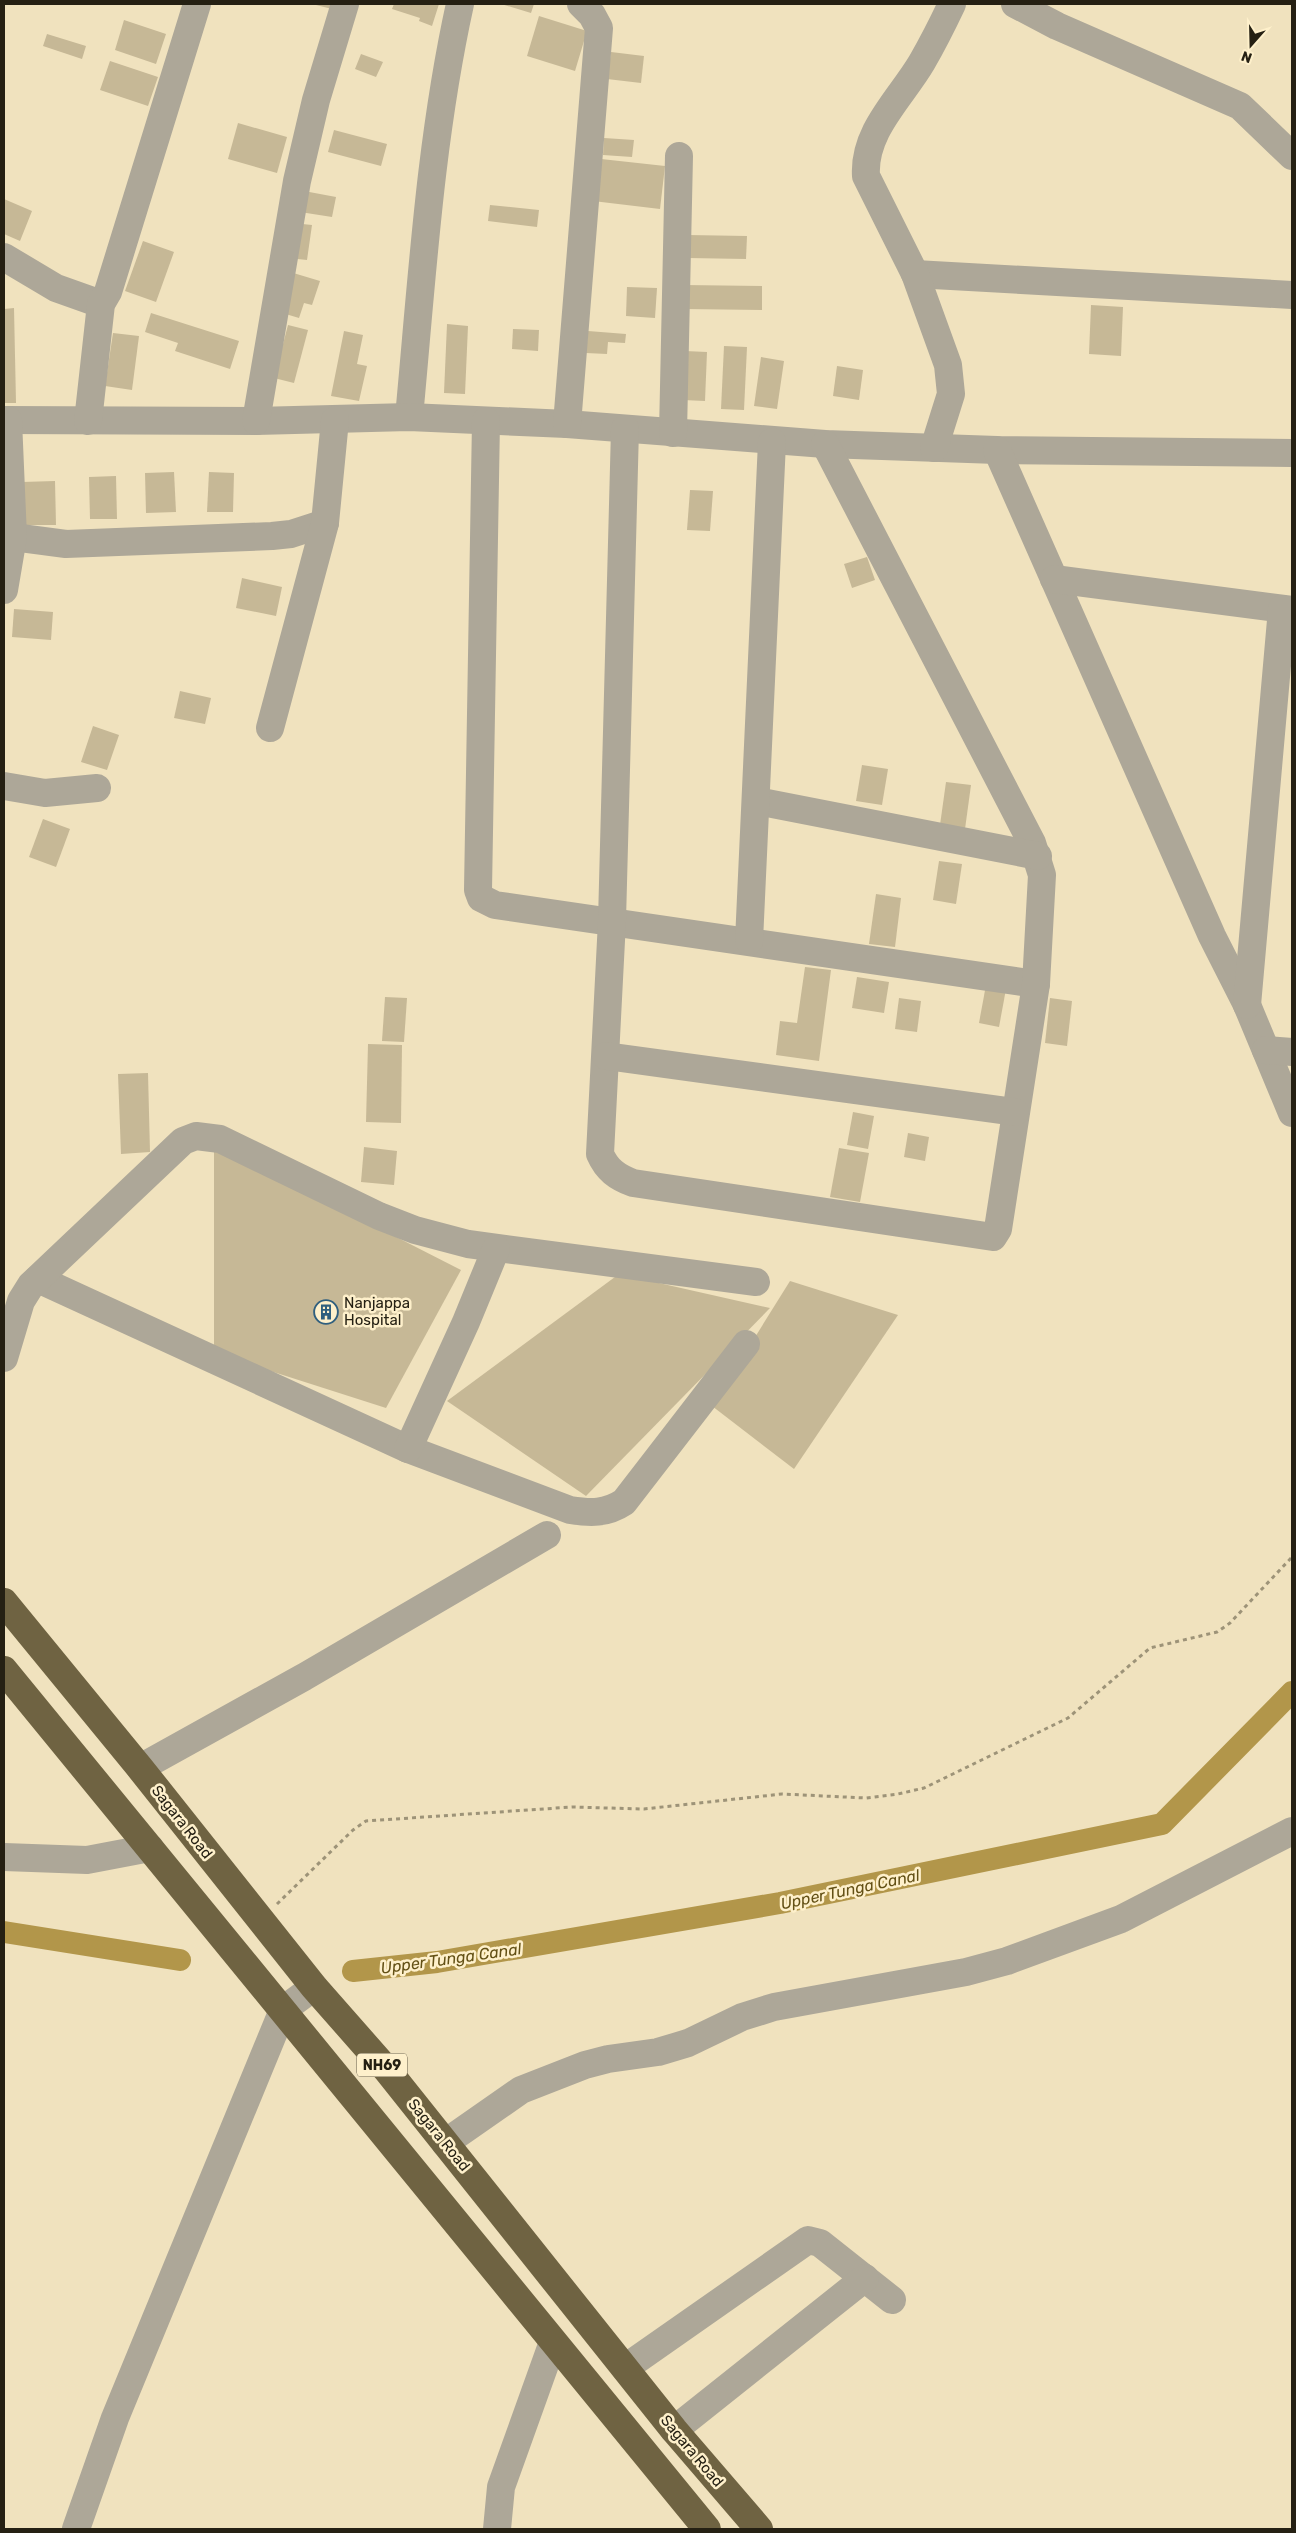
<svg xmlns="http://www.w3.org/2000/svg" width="1296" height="2533" font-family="Rubik,sans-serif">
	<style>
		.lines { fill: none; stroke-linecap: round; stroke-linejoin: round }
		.canal { stroke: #b2964a; stroke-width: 22 }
		.building { fill: #c6b896 }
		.path { stroke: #9d9378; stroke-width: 3; stroke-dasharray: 4 4; stroke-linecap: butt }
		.minor { stroke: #ada798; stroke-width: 28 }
		.highway { stroke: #6f6342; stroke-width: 28 }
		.labels { text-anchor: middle; stroke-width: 5; stroke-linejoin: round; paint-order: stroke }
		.shield { fill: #fef0cb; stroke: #665e4a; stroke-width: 1 }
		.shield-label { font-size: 14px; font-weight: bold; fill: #252013 }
		.poi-label { font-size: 15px; fill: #252013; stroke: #fef0cb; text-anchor: start }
		.street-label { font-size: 15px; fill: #252013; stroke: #fef0cb }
		.water-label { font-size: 16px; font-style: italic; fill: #635015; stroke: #fef0cb }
	</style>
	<rect width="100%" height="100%" fill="#f0e2be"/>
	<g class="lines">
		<!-- canal -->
		<g class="canal">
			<path d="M4,1932l176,28"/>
			<path d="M353,1971l84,-9 343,-59 382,-79 130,-132"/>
		</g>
	</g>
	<!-- building -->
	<g class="building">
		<path d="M312,4h26l-2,6z"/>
		<path d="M394,4h45l-7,22 -13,-5 1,-3 -28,-9z"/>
		<path d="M501,4h33l-3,9z"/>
		<path d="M539,16l48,15 -12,40 -48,-15z"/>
		<path d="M124,20l42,14 -10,30 -41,-14z"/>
		<path d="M47,34l39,12 -4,13 -39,-13z"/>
		<path d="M611,52l33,4 -3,27 -34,-4z"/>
		<path d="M361,54l22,8 -7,15 -21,-8z"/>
		<path d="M110,61l48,16 -10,29 -48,-16z"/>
		<path d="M238,123l49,14 -10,36 -49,-14z"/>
		<path d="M334,130l53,14 -6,22 -53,-14z"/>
		<path d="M604,138l30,2 -2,17 -29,-2z"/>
		<path d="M592,158l73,8 -5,43 -67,-8z"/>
		<path d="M304,191l32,6 -4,20 -32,-5z"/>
		<path d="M4,199l28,12 -12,30 -16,-7z"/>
		<path d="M490,205l49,5 -2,17 -49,-6z"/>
		<path d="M293,223l19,2 -5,35 -19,-2z"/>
		<path d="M688,235l59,1 -1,23 -58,-1z"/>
		<path d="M143,241l31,11 -18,50 -31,-11z"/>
		<path d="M290,272l30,9 -8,24 -8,-2 -5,15 -20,-6z"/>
		<path d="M684,285l78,1v24l-78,-1z"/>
		<path d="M627,287l30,1 -2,30 -29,-2z"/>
		<path d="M1091,305l32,2 -2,49 -32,-2z"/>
		<path d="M14,308l2,95h-12v-94z"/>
		<path d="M151,313l88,28 -9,28 -55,-18 3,-8 -33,-11z"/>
		<path d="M447,324l21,2 -3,68 -21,-1z"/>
		<path d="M288,325l20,5 -14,53 -20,-5z"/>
		<path d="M513,329l26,1 -1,21 -26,-2z"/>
		<path d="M344,331l19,4 -6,29 10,2 -8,35 -28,-5z"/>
		<path d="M588,331l38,3 -1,9 -17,-1 -1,12 -21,-1z"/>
		<path d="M113,333l26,3 -7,54 -27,-4z"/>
		<path d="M724,346l23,1 -3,63 -23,-1z"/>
		<path d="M685,351l22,1 -2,49 -22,-1z"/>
		<path d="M761,357l23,4 -7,48 -23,-3z"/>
		<path d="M837,366l26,4 -4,30 -26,-4z"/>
		<path d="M174,472l2,40 -30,1 -1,-40z"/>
		<path d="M209,472l25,1 -1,39h-26z"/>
		<path d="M116,476l1,43h-27l-1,-42z"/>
		<path d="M55,481l1,44h-33l-1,-43z"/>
		<path d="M690,490l23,1 -3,40 -23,-1z"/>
		<path d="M867,557l8,23 -23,8 -8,-24z"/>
		<path d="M242,578l40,9 -6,29 -40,-8z"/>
		<path d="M14,609l39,3 -2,28 -39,-3z"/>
		<path d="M180,691l31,7 -6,26 -31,-6z"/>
		<path d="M93,726l26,9 -12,35 -26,-8z"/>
		<path d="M862,765l26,4 -6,36 -26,-4z"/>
		<path d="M946,782l25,3 -6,44 -25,-4z"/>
		<path d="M43,819l27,10 -14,38 -27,-10z"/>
		<path d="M939,861l23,3 -6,40 -23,-4z"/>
		<path d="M876,894l25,4 -6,49 -26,-3z"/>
		<path d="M805,967l26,3 -12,91 -43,-6 4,-34 17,2z"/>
		<path d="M857,977l32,5 -5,31 -32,-5z"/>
		<path d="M986,985l20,4 -7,38 -20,-4z"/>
		<path d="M385,997l22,1 -3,44 -22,-1z"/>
		<path d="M899,998l22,3 -4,31 -22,-3z"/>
		<path d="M1050,998l22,3 -5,45 -22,-3z"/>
		<path d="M368,1044l34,1 -1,78 -35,-1z"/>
		<path d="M148,1073l2,79 -29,2 -3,-80z"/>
		<path d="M853,1112l21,4 -6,33 -21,-4z"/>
		<path d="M908,1133l21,4 -4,24 -21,-4z"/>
		<path d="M214,1144l247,126 -75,138 -172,-55z"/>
		<path d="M364,1147l33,4 -3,34 -33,-3z"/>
		<path d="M839,1148l30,5 -9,49 -30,-5z"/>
		<path d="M619,1274l151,34 -184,188 -139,-95z"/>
		<path d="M790,1281l108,34 -104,154 -82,-63z"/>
	</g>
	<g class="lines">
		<!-- path -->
		<path class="path" d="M277,1904l76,-74 13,-9 206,-14 72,2 138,-15 84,4 32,-4 26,-6 144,-70 82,-70 67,-16 13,-9 62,-66"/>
		<!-- minor -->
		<g class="minor">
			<path d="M1015,4l42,22 183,80 52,50"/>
			<path d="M4,257l52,31 45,16"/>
			<path d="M915,274l377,21"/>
			<path d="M409,417c13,-138 21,-277 51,-413"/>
			<path d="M4,420l252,1 153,-4 158,7 258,20 172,6 295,3"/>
			<path d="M88,421l13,-117 7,-12 89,-288"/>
			<path d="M256,421l41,-240 19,-81 29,-96"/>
			<path d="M486,421l-8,469 3,8 14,7 541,79"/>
			<path d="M567,424l32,-396 -7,-13 -11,-11"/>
			<path d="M625,429l-13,492 -12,233c7,16 17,23 33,29l360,54 5,-8 38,-245 6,-109 -10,-32 -207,-399"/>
			<path d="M673,433l6,-277"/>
			<path d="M934,448l17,-54 -3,-29 -33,-91 -49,-98c-3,-45 35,-78 56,-114 11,-19 21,-39 30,-58"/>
			<path d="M997,450l215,486 35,69 45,108"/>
			<path d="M13,537l53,7 206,-8 19,-2 34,-11"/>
			<path d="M1054,579l238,31"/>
			<path d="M4,590l9,-53 -5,-117"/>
			<path d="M270,728l55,-205 10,-103"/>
			<path d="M4,786l41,7 52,-5"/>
			<path d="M757,801l281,55"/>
			<path d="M749,941l23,-499"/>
			<path d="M1247,1005l35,-396"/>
			<path d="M1266,1050l26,2"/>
			<path d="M606,1056l409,56"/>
			<path d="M38,1279l370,170 162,61c20,3 36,4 54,-8l122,-158"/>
			<path d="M4,1358l17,-57 10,-16 152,-144 13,-5 24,3 159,77 36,14 53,14 288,38"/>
			<path d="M408,1449l58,-127 30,-73"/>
			<path d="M140,1768l164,-91 243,-142"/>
			<path d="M4,1857l83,3 63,-12"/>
			<path d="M445,2143l76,-53 64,-25 23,-6 50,-7 30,-9 54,-26 32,-10 192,-35 41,-11 114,-42 171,-88"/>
			<path d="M625,2368l183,-128 12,3 72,57"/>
			<path d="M674,2430l191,-152"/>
			<path d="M76,2529l39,-111 168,-408 31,-23"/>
			<path d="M497,2529l4,-42 52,-145"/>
		</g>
		<!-- highway -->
		<g class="highway">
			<path d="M4,1602l136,166 174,219 73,83 287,360 85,99"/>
			<path d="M4,1670l703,859"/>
		</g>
	</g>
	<!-- icons -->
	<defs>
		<g id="building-ring" transform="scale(1.25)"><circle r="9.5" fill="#fef0cb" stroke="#305f7e" stroke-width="1.5"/><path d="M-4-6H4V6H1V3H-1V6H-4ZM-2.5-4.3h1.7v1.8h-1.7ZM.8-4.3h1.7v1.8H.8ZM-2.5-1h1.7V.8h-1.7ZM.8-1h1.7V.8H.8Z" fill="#305f7e"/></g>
	</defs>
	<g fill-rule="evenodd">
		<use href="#building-ring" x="326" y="1312"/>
	</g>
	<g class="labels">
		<!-- shield labels -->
		<rect class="shield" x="357" y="2053.5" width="50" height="23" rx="4"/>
		<g class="shield-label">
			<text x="382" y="2070">NH69</text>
		</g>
		<!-- poi labels -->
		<g class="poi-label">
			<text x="344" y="1308">Nanjappa<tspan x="344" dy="17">Hospital</tspan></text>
		</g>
		<!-- street labels -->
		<g class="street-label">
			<text transform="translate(182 1822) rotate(52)" y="5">Sagara Road</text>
			<text transform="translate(439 2135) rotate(51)" y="5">Sagara Road</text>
			<text transform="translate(692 2451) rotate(50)" y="5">Sagara Road</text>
		</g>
		<!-- water labels -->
		<g class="water-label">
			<text transform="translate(850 1889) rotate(-12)" y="6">Upper Tunga Canal</text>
			<text transform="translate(451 1958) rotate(-8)" y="6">Upper Tunga Canal</text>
		</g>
	</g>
	<!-- border -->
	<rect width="1296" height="2533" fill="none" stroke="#252013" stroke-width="10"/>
	<!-- north arrow -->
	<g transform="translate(1251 45) rotate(200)" stroke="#fef0cb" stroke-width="4" paint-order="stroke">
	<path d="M0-4L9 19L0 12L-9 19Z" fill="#252013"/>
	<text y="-8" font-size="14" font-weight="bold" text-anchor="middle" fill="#252013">N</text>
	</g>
</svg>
